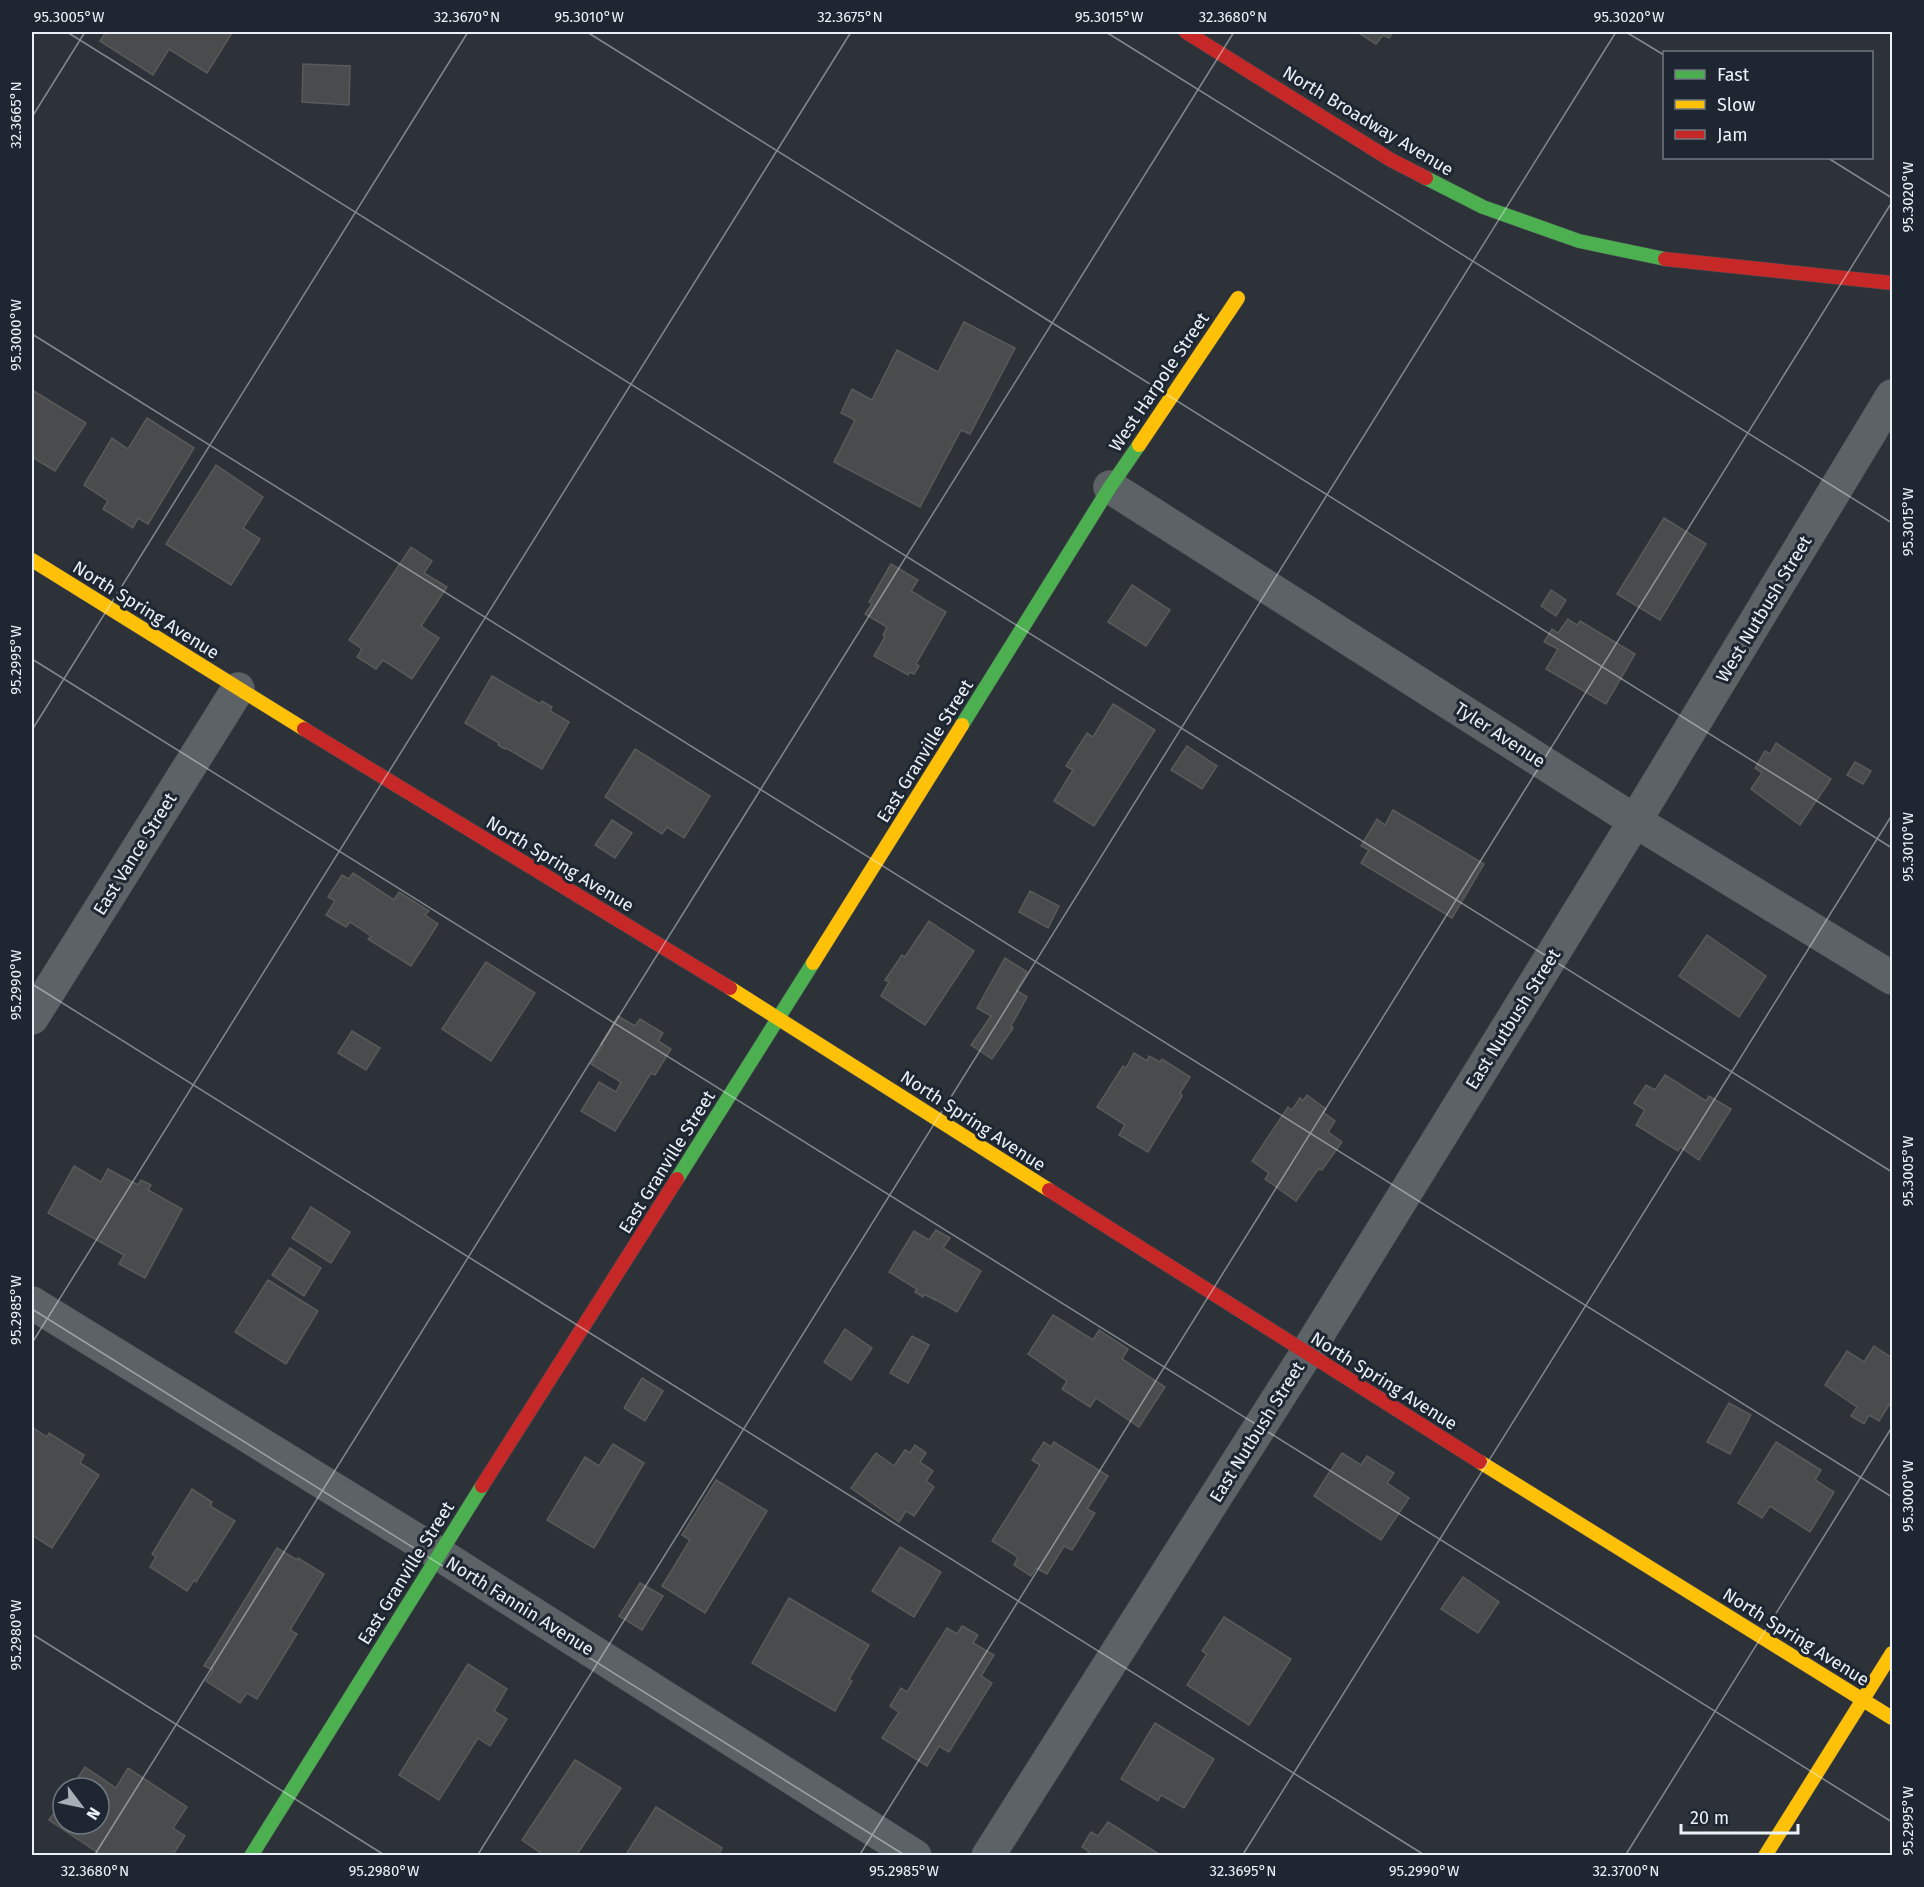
<svg xmlns="http://www.w3.org/2000/svg" width="1924" height="1887" font-family="'Fira Sans',sans-serif">
	<style>
		.building { fill: #4a4b4d; stroke: #595a5a; stroke-width: 1.5 }
		.lines { fill: none; stroke-linecap: round; stroke-linejoin: round }
		.street-casing { stroke: #494d52; stroke-width: 34 }
		.fast-casing { stroke: #494d52; stroke-width: 15 }
		.slow-casing { stroke: #494d52; stroke-width: 15 }
		.jam-casing { stroke: #494d52; stroke-width: 15 }
		.street { stroke: #5d6266; stroke-width: 33 }
		.fast { stroke: #4caf50; stroke-width: 14 }
		.slow { stroke: #ffc107; stroke-width: 14 }
		.jam { stroke: #c62828; stroke-width: 14 }
		.ticks { fill: none; stroke: #ebf1f8; stroke-width: 1.5; stroke-opacity: 0.45 }
		.labels { text-anchor: middle; stroke-width: 6; stroke-linejoin: round; paint-order: stroke }
		.street-label { font-size: 18px; fill: #ebf1f8; stroke: #1e2731 }
		.neatline { fill: none; stroke: #ebf1f8; stroke-width: 2 }
		.ticks-label { font-size: 15px; text-anchor: middle; fill: #ebf1f8 }
	</style>
	<rect width="100%" height="100%" fill="#2c3238"/>
	<!-- building -->
	<g class="building">
		<path d="M106,32h123l3,1 -25,40 -38,-24 -16,26 -53,-34z"/>
		<path d="M1357,32h36l-4,6 -6,-3 -7,9z"/>
		<path d="M303,64l47,2 -1,39 -47,-3z"/>
		<path d="M964,322l51,26 -45,86 -9,-4 -41,77 -86,-45 21,-42 -14,-7 11,-24 20,11 25,-50 41,22z"/>
		<path d="M32,390l54,33 -31,48 -23,-14z"/>
		<path d="M147,418l47,30 -46,76 -10,-6 -5,10 -30,-19 5,-8 -24,-16 28,-47 16,11z"/>
		<path d="M216,465l47,32 -20,31 17,11 -29,46 -65,-41z"/>
		<path d="M1664,518l42,26 -46,76 -43,-26z"/>
		<path d="M411,547l21,14 -8,12 23,14 -26,39 18,12 -27,41 -29,-19 -7,9 -19,-12 5,-8 -13,-9z"/>
		<path d="M891,564l27,16 -7,11 35,21 -30,52 3,2 -5,8 -5,-2 -1,3 -34,-19 11,-19 -2,-2 4,-8 -22,-13 7,-10 -3,-2z"/>
		<path d="M1132,585l38,25 -24,36 -38,-24z"/>
		<path d="M1551,590l15,10 -10,16 -15,-10z"/>
		<path d="M1568,619l9,6 3,-4 55,33 -29,50 -60,-35 12,-20 -14,-7 8,-13 6,4z"/>
		<path d="M492,676l48,28 2,-3 10,6 -2,4 19,11 -27,47 -36,-21 -1,1 -7,-4 1,-2 -34,-20z"/>
		<path d="M1113,704l42,26 -61,96 -40,-25 19,-31 -7,-4 21,-33 6,4z"/>
		<path d="M1776,743l55,36 -31,46 -49,-36 11,-16 -7,-5 10,-17 5,3z"/>
		<path d="M1187,746l30,20 -15,23 -31,-19z"/>
		<path d="M635,749l75,47 -26,42 -17,-11 -5,7 -57,-37z"/>
		<path d="M1855,762l16,9 -8,13 -16,-9z"/>
		<path d="M1393,810l91,54 -32,54 -91,-55 8,-13 -8,-4 16,-27 8,6z"/>
		<path d="M612,820l20,13 -17,25 -20,-13z"/>
		<path d="M353,873l41,27 5,-8 30,19 -4,4 13,9 -27,42 -43,-27 3,-3 -21,-14 -4,5 -20,-12 9,-14 -7,-4 14,-22 7,4z"/>
		<path d="M1030,891l29,15 -11,22 -29,-16z"/>
		<path d="M929,921l45,30 -49,74 -44,-29 8,-14 -4,-2 17,-25 3,2z"/>
		<path d="M1707,935l59,41 -27,41 -60,-41z"/>
		<path d="M1005,958l22,14 -11,18 11,7 -16,29 2,2 -21,31 -21,-14 20,-29 -14,-8z"/>
		<path d="M486,962l49,31 -44,68 -49,-32z"/>
		<path d="M618,1016l17,10 5,-7 23,14 -5,8 13,8 -16,26 -4,-2 -36,58 -34,-20 18,-29 17,10 5,-10 -30,-18 12,-19 -2,-1z"/>
		<path d="M352,1031l28,17 -14,22 -28,-17z"/>
		<path d="M1134,1053l13,8 2,-5 11,6 2,-3 28,18 -10,16 2,3 -34,56 -29,-17 6,-10 -28,-18 26,-41 3,2z"/>
		<path d="M1665,1075l41,26 3,-5 22,13 -32,51 -19,-13 -2,4 -42,-26 9,-15 -11,-7 12,-18 9,5z"/>
		<path d="M1307,1095l19,14 -3,3 12,9 -7,11 14,10 -20,28 -4,-1 -22,32 -31,-22 4,-6 -17,-12 36,-54 4,3 8,-12 3,3z"/>
		<path d="M74,1166l27,16 7,-13 30,16 3,-5 10,5 -3,5 34,19 -37,69 -26,-14 5,-9 -76,-42z"/>
		<path d="M311,1207l39,25 -19,31 -39,-25z"/>
		<path d="M936,1230l14,8 -7,10 38,23 -24,41 -22,-13v1l-11,-6 -1,3 -8,-5 2,-3 -28,-17 25,-41 15,9z"/>
		<path d="M290,1248l31,20 -17,28 -32,-21z"/>
		<path d="M268,1280l50,31 -32,53 -51,-32z"/>
		<path d="M1053,1315l40,25 6,-10 29,19 -6,10 43,28 -26,40 -43,-29 -6,9 -28,-18 5,-8 -39,-27z"/>
		<path d="M845,1329l27,19 -21,32 -27,-18z"/>
		<path d="M912,1336l17,9 -21,38 -18,-10z"/>
		<path d="M1874,1346l18,12v42l-13,21 -10,-6 -5,9 -13,-8 6,-9 -32,-22 22,-34 17,11z"/>
		<path d="M642,1378l21,13 -18,30 -21,-13z"/>
		<path d="M1729,1403l22,12 -21,39 -23,-12z"/>
		<path d="M32,1427l15,10 2,-4 35,22 -4,8 19,12 -47,73 -20,-13z"/>
		<path d="M1044,1442l7,5 3,-5 54,34 -21,33 8,4 -23,37 -8,-4 -17,28 -11,-6 -5,8 -17,-11 4,-8 -26,-16 48,-76 -8,-5z"/>
		<path d="M1776,1442l45,28 -6,10 19,12 -24,40 -40,-26 -8,12 -24,-15z"/>
		<path d="M613,1444l31,19 -50,85 -47,-28 38,-63 14,9z"/>
		<path d="M915,1445l11,8 -6,9 13,9 -7,10 8,6 -20,29 -8,-5 -7,11 -48,-34 25,-35 18,13 11,-16 5,3z"/>
		<path d="M1342,1453l19,12 6,-9 27,17 -7,10 22,15 -28,42 -67,-44z"/>
		<path d="M716,1480l51,31 -62,102 -43,-27 28,-46 -8,-5z"/>
		<path d="M192,1489l20,13 -2,4 25,15 -39,61 -2,-2 -7,11 -37,-24 6,-10 -4,-3z"/>
		<path d="M900,1547l41,25 -27,45 -42,-26z"/>
		<path d="M277,1548l20,12 1,-2 26,16 -34,56 7,4 -40,65 -10,-6 -7,10 -34,-22 7,-11 -9,-4z"/>
		<path d="M1463,1577l36,25 -21,31 -37,-24z"/>
		<path d="M640,1583l23,13 -21,34 -23,-14z"/>
		<path d="M789,1598l80,47 -20,34 3,2 -17,30 -83,-48z"/>
		<path d="M1224,1617l67,42 -42,66 -62,-40 20,-31 -5,-3z"/>
		<path d="M962,1626l16,9 -5,8 21,12 -13,21 11,7 -43,69 -10,-6 -12,20 -45,-28 17,-26 -9,-6 11,-18 6,4 40,-64 10,6z"/>
		<path d="M468,1664l39,25 -13,22 13,8 -17,27 -12,-8 -39,62 -40,-25z"/>
		<path d="M1155,1723l59,36 -30,49 -23,-13 -3,6 -37,-22z"/>
		<path d="M575,1760l46,28 -45,68h-31l-23,-16z"/>
		<path d="M85,1767l31,21 12,-20 59,39 -14,21 12,8 -13,20h-69l-54,-36 14,-20v24h36v-36h-28z"/>
		<path d="M656,1807l66,41 -4,8h-93z"/>
		<path d="M1108,1822l54,34h-76l3,-5 -7,-4 9,-15 7,4z"/>
	</g>
	<g class="lines">
		<!-- street casing -->
		<g class="street-casing">
			<g id="street">
				<path d="M1110,487l525,334 257,157"/>
				<path d="M32,1018l206,-329"/>
				<path d="M32,1303l407,251 476,302"/>
				<path d="M988,1856l318,-502 329,-533 257,-425"/>
			</g>
		</g>
		<!-- fast casing -->
		<g class="fast-casing">
			<g id="fast">
				<path d="M1426,178l57,29 96,34 86,18"/>
				<path d="M962,725l148,-238 29,-42"/>
				<path d="M677,1179l136,-216"/>
				<path d="M251,1856l231,-370"/>
			</g>
		</g>
		<!-- slow casing -->
		<g class="slow-casing">
			<g id="slow">
				<path d="M1139,445l99,-147"/>
				<path d="M32,560l272,169"/>
				<path d="M813,963l149,-238"/>
				<path d="M730,988l319,202"/>
				<path d="M1480,1462l412,256"/>
				<path d="M1765,1856l127,-203"/>
			</g>
		</g>
		<!-- jam casing -->
		<g class="jam-casing">
			<g id="jam">
				<path d="M1186,32l205,128 35,18"/>
				<path d="M1665,259l227,24"/>
				<path d="M304,729l426,259"/>
				<path d="M1049,1190l431,272"/>
				<path d="M482,1486l195,-307"/>
			</g>
		</g>
		<!-- street -->
		<use href="#street" class="street"/>
		<!-- fast -->
		<use href="#fast" class="fast"/>
		<!-- slow -->
		<use href="#slow" class="slow"/>
		<!-- jam -->
		<use href="#jam" class="jam"/>
	</g>
	<!-- ticks -->
	<path class="ticks" d="M67,32l1825,1140M587,32l1305,816M1106,32l786,491M1626,32l38,23M32,117l53,-85M1828,158l64,40M32,334l1860,1163M32,659l1860,1163M32,730l436,-698M32,984l1394,872M32,1309l874,547M32,1343l819,-1311M32,1634l354,222M94,1856l1140,-1824M477,1856l1139,-1824M859,1856l1033,-1654M1242,1856l650,-1041M1625,1856l267,-429"/>
	<g class="labels">
		<!-- street labels -->
		<g class="street-label">
			<text transform="translate(1368 121) rotate(31)" y="6">North Broadway Avenue</text>
			<text transform="translate(1159 382) rotate(-56)" y="6">West Harpole Street</text>
			<text transform="translate(1764 609) rotate(-59)" y="6">West Nutbush Street</text>
			<text transform="translate(146 610) rotate(32)" y="6">North Spring Avenue</text>
			<text transform="translate(1500 735) rotate(33)" y="6">Tyler Avenue</text>
			<text transform="translate(925 751) rotate(-58)" y="6">East Granville Street</text>
			<text transform="translate(135 854) rotate(-58)" y="6">East Vance Street</text>
			<text transform="translate(560 864) rotate(31)" y="6">North Spring Avenue</text>
			<text transform="translate(1513 1019) rotate(-58)" y="6">East Nutbush Street</text>
			<text transform="translate(973 1121) rotate(33)" y="6">North Spring Avenue</text>
			<text transform="translate(667 1162) rotate(-58)" y="6">East Granville Street</text>
			<text transform="translate(1384 1381) rotate(32)" y="6">North Spring Avenue</text>
			<text transform="translate(1257 1432) rotate(-58)" y="6">East Nutbush Street</text>
			<text transform="translate(406 1573) rotate(-58)" y="6">East Granville Street</text>
			<text transform="translate(520 1606) rotate(32)" y="6">North Fannin Avenue</text>
			<text transform="translate(1796 1637) rotate(32)" y="6">North Spring Avenue</text>
		</g>
	</g>
	<!-- border -->
	<rect width="1924" height="1887" fill="none" stroke="#1e2731" stroke-width="66"/>
	<!-- legend -->
	<rect x="1663" y="51" width="210" height="108" fill="#1e2731" stroke="#707881" stroke-width="1.5"/>
	<rect x="1675" y="70" width="30" height="9" fill="#4caf50" stroke="#707881" stroke-width="1.5"/>
	<text x="1717" y="81" font-size="18" fill="#ebf1f8">Fast</text>
	<rect x="1675" y="100" width="30" height="9" fill="#ffc107" stroke="#707881" stroke-width="1.5"/>
	<text x="1717" y="111" font-size="18" fill="#ebf1f8">Slow</text>
	<rect x="1675" y="130" width="30" height="9" fill="#c62828" stroke="#707881" stroke-width="1.5"/>
	<text x="1717" y="141" font-size="18" fill="#ebf1f8">Jam</text>
	<!-- north arrow -->
	<g transform="translate(81 1806) rotate(122)"><circle r="28" fill="#1e2731" stroke="#707881" stroke-width="1.5"/>
	<path d="M0-4.5L10 22L0 15L-10 22Z" fill="#a8aeb5"/>
	<text y="-9" font-size="16" font-weight="bold" text-anchor="middle" fill="#ebf1f8">N</text>
	</g>
	<!-- scale -->
	<path d="M1681 1824v9h117v-9" fill="none" stroke="#ebf1f8" stroke-width="3"/>
	<text x="1690" y="1824" font-size="18" fill="#ebf1f8" stroke="#1e2731" stroke-width="4.5" paint-order="stroke">20 m</text>
	<rect x="33" y="33" width="1858" height="1821" class="neatline"/>
	<g class="ticks-label">
		<text x="69" y="22">95.3005°W</text>
		<text x="467" y="22">32.3670°N</text>
		<text x="589" y="22">95.3010°W</text>
		<text x="850" y="22">32.3675°N</text>
		<text x="1109" y="22">95.3015°W</text>
		<text x="1233" y="22">32.3680°N</text>
		<text x="1629" y="22">95.3020°W</text>
		<text transform="translate(16 115) rotate(-90)" y="5">32.3665°N</text>
		<text transform="translate(1908 197) rotate(-90)" y="5">95.3020°W</text>
		<text transform="translate(16 335) rotate(-90)" y="5">95.3000°W</text>
		<text transform="translate(1908 522) rotate(-90)" y="5">95.3015°W</text>
		<text transform="translate(16 660) rotate(-90)" y="5">95.2995°W</text>
		<text transform="translate(1908 847) rotate(-90)" y="5">95.3010°W</text>
		<text transform="translate(16 985) rotate(-90)" y="5">95.2990°W</text>
		<text transform="translate(1908 1171) rotate(-90)" y="5">95.3005°W</text>
		<text transform="translate(16 1310) rotate(-90)" y="5">95.2985°W</text>
		<text transform="translate(1908 1496) rotate(-90)" y="5">95.3000°W</text>
		<text transform="translate(16 1635) rotate(-90)" y="5">95.2980°W</text>
		<text transform="translate(1908 1821) rotate(-90)" y="5">95.2995°W</text>
		<text x="95" y="1876">32.3680°N</text>
		<text x="384" y="1876">95.2980°W</text>
		<text x="904" y="1876">95.2985°W</text>
		<text x="1243" y="1876">32.3695°N</text>
		<text x="1424" y="1876">95.2990°W</text>
		<text x="1626" y="1876">32.3700°N</text>
	</g>
</svg>
